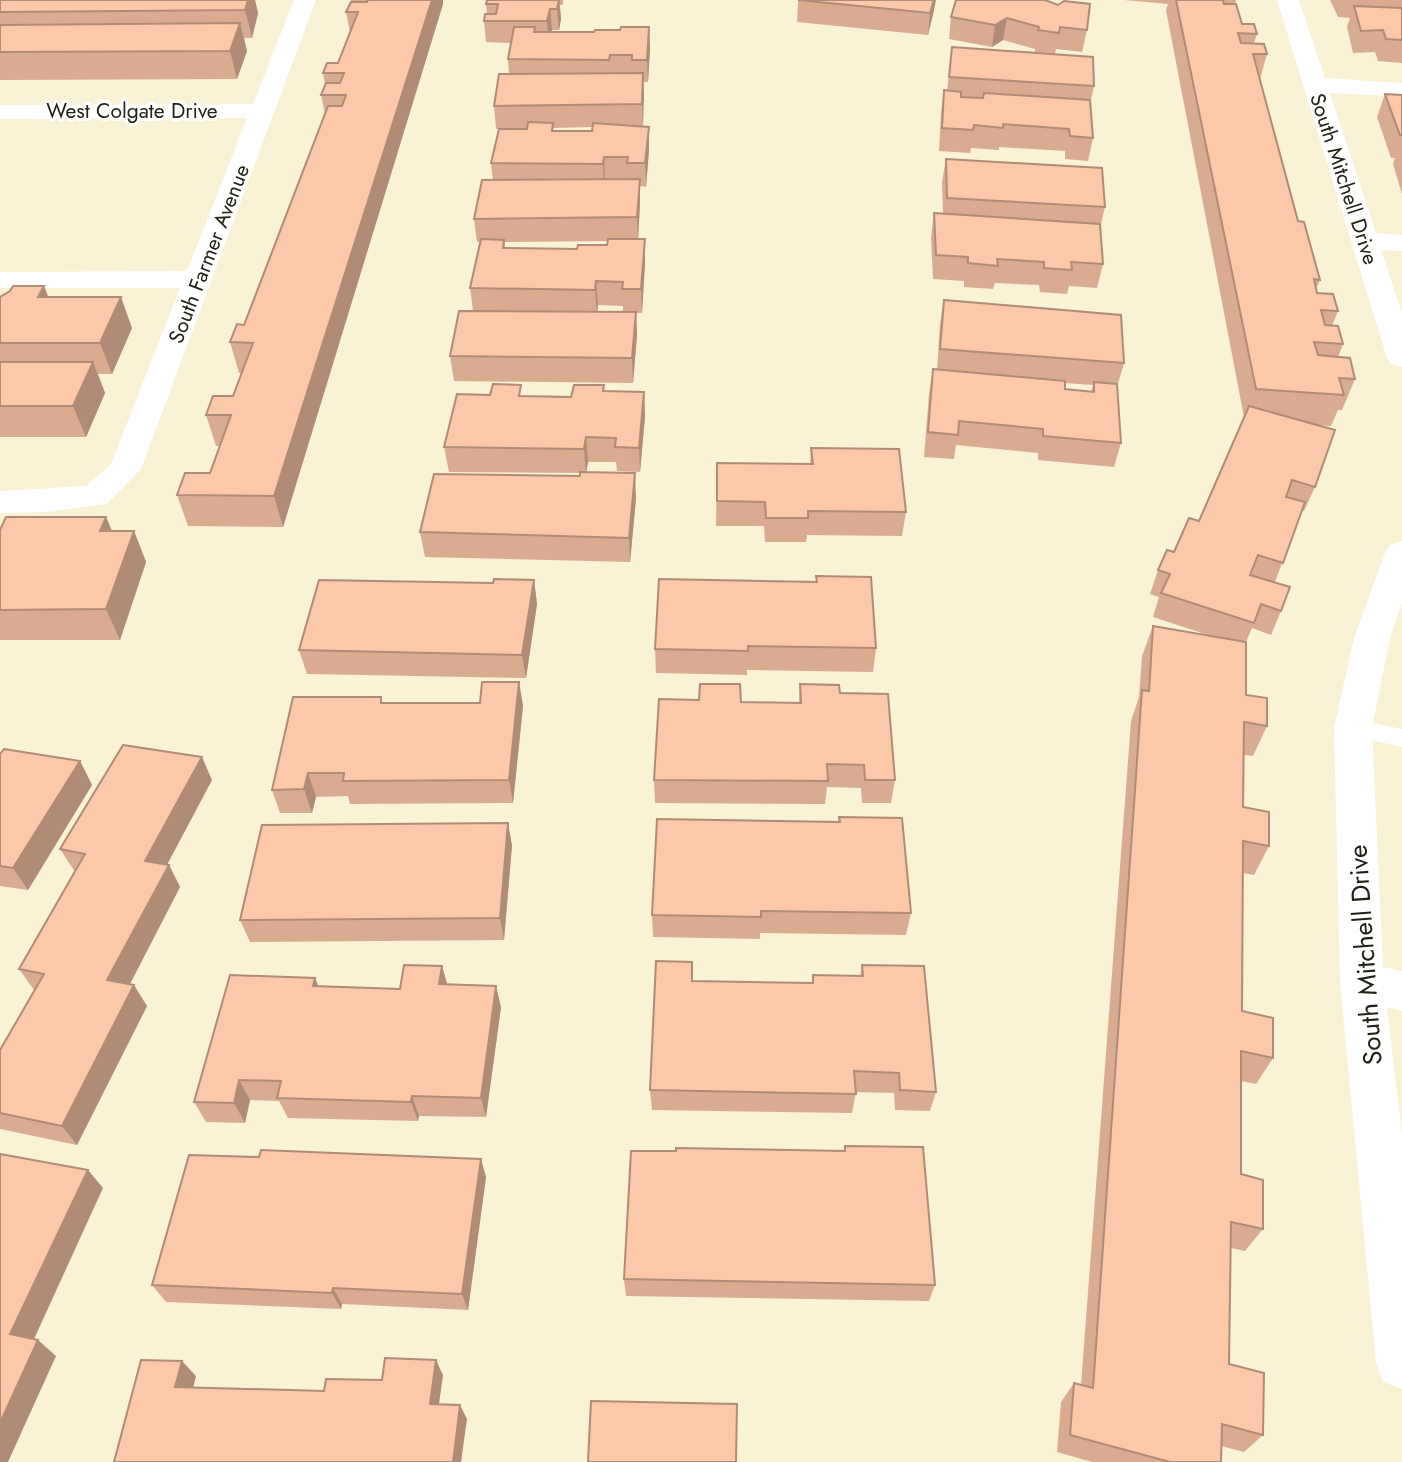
<svg xmlns="http://www.w3.org/2000/svg" width="1402" height="1462" font-family="Jost,sans-serif">
	<style>
		.lines { fill: none; stroke-linecap: round; stroke-linejoin: round }
		.service { fill: #fff; fill-rule: evenodd }
		.minor { fill: #fff; fill-rule: evenodd }
		.wall { fill: #d9ac92; fill-rule: evenodd }
		.shaded-wall { fill: #b08c77 }
		.building { fill: #fcc8aa; stroke: #b08c77; stroke-width: 2 }
		.labels { text-anchor: middle; stroke-width: 6; stroke-linejoin: round; paint-order: stroke }
		.far-street-label { font-size: 21px; fill: #242116; stroke: #fff }
		.street-label { font-size: 26px; fill: #242116; stroke: #fff }
	</style>
	<rect width="100%" height="100%" fill="#f9f2d4"/>
	<g class="lines">
		<!-- service -->
		<path class="service" d="M1353,719l49,10v18l-57,-13 -3,-6 3,-6z"/>
		<!-- minor -->
		<g class="minor">
			<path d="M294,0h22l-175,469 -34,35 -60,8 -47,1v-22l86,-5 25,-22 69,-176h-180v-16l187,-1 60,-153 -247,1v-14l253,-1z"/>
			<path d="M1277,0h22l26,78 77,5v14l-72,-4 46,140 26,2v16l-21,-1 21,63v54l-11,-3 -4,-6z"/>
			<path d="M1402,541v62l-12,35 -18,90 11,239 19,4v40l-15,-4 15,128v254l-19,-7 -7,-19 -36,-382 -6,-253 20,-90 31,-85 5,-8z"/>
		</g>
	</g>
	<!-- wall -->
	<g class="wall">
		<path d="M0,0h255l3,13 -6,25h-8l3,13 -10,28 -237,1z"/>
		<path d="M351,0h92v4l-160,523 -95,-1 -11,-31 33,-22 10,-27h-4l-10,-31 27,-19 9,-23h-3l-9,-31 14,-17 81,-211 -4,-19 4,-11 -2,-11 15,-10 12,-31 -4,-20 5,-10z"/>
		<path d="M487,0h76v5h-3l1,14 -2,11h-7l-1,2h43l55,-5 1,22 -2,33h-5v45l6,23 -3,37 -6,-1v16l-2,37h7v24l-3,50h-6l1,22 -4,48 -179,-2 -4,-25 23,-45 -3,-23 10,-46h-3l-3,-23 19,-39 -2,-17 36,-35 -31,1 -2,-23 15,-32 -1,-15 3,-16 -25,-1 -2,-21 3,-7 -1,-10zM592,127v4h-38l-1,-3zM608,241l-1,4 -30,4 -72,-1v-6zM598,305l25,1v5h-26z"/>
		<path d="M956,0l131,30 -5,22 -26,-3 -1,5 39,32 -4,18 3,34 -5,23 -23,-2v-8l-66,-4v3l-28,-2 -1,5 -31,-2 2,-38 3,-23 3,1 5,-44 83,5v-3l-32,-9 -11,7 -43,-8 2,-22z"/>
		<path d="M1124,0h112l-1,4 7,20 15,10 -3,9 13,11 -7,25 38,142 22,59 -4,9 1,4 21,18 -6,15 11,18 -5,13 17,22 -13,31h-4l-7,16 -15,-1 -1,62 -11,24 -2,-1 -27,72 6,29 -10,24 -19,-7 -6,14v53l21,31 -14,30 -9,-1 -1,52 26,39 -15,29 -11,-2 -1,138 31,47 -17,26 -15,-3v93l22,55 -18,22 -14,-3 -2,116 34,71 -19,17 -23,-6v16h-129l-35,-10 4,-50 13,-19 7,2 50,-664 8,-24 3,-41 11,-30 55,9 -55,-18 6,-20 -9,-3 8,-24 16,-18 25,-31 45,-104 -78,-407 2,-6z"/>
		<path d="M1330,0h72v63l-24,-2 -3,-9 -22,1 -6,-26 3,-9 -12,-1z"/>
		<path d="M798,1l136,9 -6,25 -131,-13z"/>
		<path d="M1385,94l17,1v99l-9,-30 2,-6h-4l-14,-41z"/>
		<path d="M946,159l159,48 -5,21 3,36 -6,24 -28,-2 -2,8 -27,-2 -1,-7 -44,-2 -2,6 -29,-2v-6l-31,-2 -2,-42 3,-24 9,1 -1,-32z"/>
		<path d="M44,286l4,11 84,31 -20,46h-14l7,19 -19,44h-86v-140z"/>
		<path d="M944,300l180,63 -7,24 4,56 -7,24 -76,-7v-7l-82,-8 -2,14 -30,-2 5,-63 4,-25 4,1 3,-46zM1065,383l28,2 -2,7 -26,-3z"/>
		<path d="M604,391l40,1 1,24 -5,56 -23,-1 -1,-9h-28l-2,10 50,26 -6,64 -205,-5 -5,-25 160,-56v-3l-131,-1 -5,-25 79,-51 48,1z"/>
		<path d="M811,448l95,64 -4,24 -95,-1 -1,7h-41l-1,-16h-48l1,-63 93,1z"/>
		<path d="M106,517l6,14h22l12,31 -26,78h-120v-110z"/>
		<path d="M816,576l60,72 -3,24 -126,-2v5l-91,-2 -1,-24 161,-67z"/>
		<path d="M534,580l3,24 -11,74 -219,-4 -8,-24 194,-67z"/>
		<path d="M519,682l4,24 -10,97 -163,1 -2,-8 -32,1 -4,16h-32l-8,-23 111,-87h97z"/>
		<path d="M800,684l40,9 55,87 -4,23h-29l-1,-15 -34,-1 -2,17 -170,-1 -1,-23 87,-78 58,1z"/>
		<path d="M0,754l80,7 12,24 -64,105 -28,-4z"/>
		<path d="M212,780l-45,85h2l11,22 -50,97 17,22 -70,139 -77,-16v-79l34,-60 -15,-21 56,-97 -15,-23z"/>
		<path d="M839,817l72,96 -5,22 -146,-2v6l-107,-2 -1,-22 186,-93z"/>
		<path d="M512,845l-8,95 -254,2 -10,-22z"/>
		<path d="M862,965l74,127 -6,19 -35,-1 -1,-17 -38,-1 -4,21 -200,-3 -2,-20 42,-109 120,2 1,-8 47,1z"/>
		<path d="M442,966l5,19 54,22 -15,110 -67,-1 -1,5 -130,-3 -9,-17 -29,-1 -5,23 -39,-1 -12,-20 125,-116 81,3z"/>
		<path d="M845,1146l90,139 -6,16 -303,-5 -2,-17 220,-128z"/>
		<path d="M486,1177l-18,133 -126,-6 -1,5 -175,-7 -14,-17z"/>
	</g>
	<!-- shaded-wall -->
	<g class="shaded-wall">
		<path d="M248,0h7l3,13 -6,25 -7,-28z"/>
		<path d="M432,0h11v4l-160,523 -9,-31z"/>
		<path d="M559,0l2,19 -2,11 -2,-21z"/>
		<path d="M934,0h2l-2,10 -6,25 2,-22z"/>
		<path d="M550,9l2,21 -3,13 -2,-22z"/>
		<path d="M1007,18l-4,22 -11,7 3,-22z"/>
		<path d="M240,23l7,28 -10,28 -7,-28z"/>
		<path d="M649,27l1,22 -2,33 -1,-22z"/>
		<path d="M643,73l1,23 -1,31 -1,-23z"/>
		<path d="M649,127v23l-3,37 -1,-24z"/>
		<path d="M604,157l1,23 -1,7 -1,-23z"/>
		<path d="M640,179v23l-2,39 -1,-24z"/>
		<path d="M645,239v24l-3,50 -1,-24z"/>
		<path d="M596,281l2,24 -1,9 -2,-24z"/>
		<path d="M44,286l12,31 -18,-20z"/>
		<path d="M121,297l11,31 -20,46 -12,-31z"/>
		<path d="M636,312l1,23 -4,48 -1,-25z"/>
		<path d="M93,362l12,31 -19,44 -13,-31z"/>
		<path d="M644,392l1,24 -5,56 -1,-24z"/>
		<path d="M586,437l2,25 -2,11 -2,-24z"/>
		<path d="M635,473l1,25 -6,64 -1,-24z"/>
		<path d="M106,517l13,31 -19,-17z"/>
		<path d="M134,531l12,31 -26,78 -14,-31z"/>
		<path d="M534,580l3,24 -11,74 -4,-23z"/>
		<path d="M519,682l4,24 -10,97 -4,-23z"/>
		<path d="M202,757l10,23 -55,103 -12,-22z"/>
		<path d="M80,761l12,24 -64,105 -15,-22z"/>
		<path d="M308,773l8,24 -4,16 -8,-24z"/>
		<path d="M508,823l4,22 -8,95 -4,-22z"/>
		<path d="M169,865l11,22 -59,114 -14,-21z"/>
		<path d="M442,966l6,21 -9,-3z"/>
		<path d="M315,978l9,21 -11,-13z"/>
		<path d="M134,985l13,21 -70,139 -15,-19z"/>
		<path d="M496,986l5,21 -15,110 -5,-19z"/>
		<path d="M239,1080l11,20 -5,23 -11,-20z"/>
		<path d="M412,1096l7,20 -1,5 -7,-19z"/>
		<path d="M481,1159l5,18 -18,133 -6,-16z"/>
		<path d="M88,1170l15,18 -74,162 -19,-16z"/>
		<path d="M333,1288l9,16 -1,5 -9,-16z"/>
		<path d="M38,1340l18,16 -48,106h-8v-39z"/>
		<path d="M436,1360l7,15 -6,43 -7,-14z"/>
		<path d="M182,1361l14,15 -6,26 -15,-15z"/>
		<path d="M460,1405l7,14 -6,43h-8z"/>
	</g>
	<!-- building -->
	<g class="building">
		<path d="M0,0h248l-3,10 -245,2z"/>
		<path d="M368,0h64l-158,496 -97,-1 8,-22h25l21,-58h-25l7,-19h20l20,-53 -23,-1 7,-18 7,1 84,-219h14l4,-11h-25l5,-12h14l4,-10h-21l4,-10h11l20,-51h-12l5,-10h16z"/>
		<path d="M487,0h72l-2,9h-7l-3,12h-63l1,-7h11l2,-10h-12z"/>
		<path d="M798,0h136l-4,13z"/>
		<path d="M956,0h89l13,5 6,-4 26,3 -3,26 -27,-3 -1,6 -21,-3 1,-3 -32,-9 -12,7 -44,-8z"/>
		<path d="M1176,0h47l1,4h12l6,20h12l3,10 -19,-1 3,10 23,1 3,10h-14l45,167 6,1 16,58 -6,-1 3,14 16,1 5,17 -17,-1 4,15 13,1 5,18 -29,-2 4,13 32,3 5,21 -16,-1 5,17 -88,-6z"/>
		<path d="M1354,6l48,2v32l-16,-1 -3,-9 -22,1z"/>
		<path d="M240,23l-10,28 -230,1v-27z"/>
		<path d="M514,27h21l-1,5h60l1,-2h25l1,-3h28l-2,33h-15v-5h-22l-1,5 -101,-1z"/>
		<path d="M952,47l141,10 1,29 -145,-9z"/>
		<path d="M643,73l-1,31 -148,2 5,-32z"/>
		<path d="M944,90l17,2v5l22,1 1,-5 106,7 3,38 -23,-2 -1,-7 -66,-5v4l-29,-3 -1,5 -31,-2z"/>
		<path d="M1385,94l17,1v40h-2z"/>
		<path d="M528,122l25,1 -1,8h40l1,-8 56,4 -4,36h-18l1,-6h-24l-1,7 -112,-1 8,-34h28z"/>
		<path d="M946,159l156,9 3,39 -158,-9z"/>
		<path d="M640,179l-3,38 -163,2 8,-39z"/>
		<path d="M934,213l166,11 3,40 -32,-2 1,8 -28,-2v-6l-47,-3 1,7 -30,-3v-6l-32,-2z"/>
		<path d="M481,239l23,1 -1,8 74,1 1,-4h29l1,-6h37l-4,50h-19l1,-7 -27,-1 -1,9 -125,-2z"/>
		<path d="M13,286h31l-6,11h83l-21,46h-100v-46l10,-6z"/>
		<path d="M944,300l177,15 3,48 -184,-14z"/>
		<path d="M459,311l177,1 -4,46 -182,-2z"/>
		<path d="M0,362h93l-20,44h-73z"/>
		<path d="M933,369l132,12v8l29,3v-10l23,2 4,59 -78,-7v-7l-84,-8 -1,14 -30,-3z"/>
		<path d="M493,384l28,1 -2,11 52,1 3,-12h30l-1,6 41,1 -5,56 -24,-1 1,-9 -30,-1 -2,12 -140,-2 13,-53 33,1z"/>
		<path d="M1249,406l86,24 -20,57 -23,-7 -6,17 19,5 -22,61 -25,-8 -8,20 40,12 -9,24 -20,-7 -7,19 -93,-30 9,-19 -12,-4 9,-20 7,2 15,-34 10,3z"/>
		<path d="M811,448l88,1 7,63 -98,-1v7h-42l-1,-16 -48,-1v-38l96,1z"/>
		<path d="M580,472l55,1 -6,65 -209,-6 14,-58 146,2z"/>
		<path d="M6,517h100l-6,14h34l-28,78 -106,1v-80z"/>
		<path d="M816,576l55,1 5,71 -128,-2v5l-93,-2 4,-70 158,3z"/>
		<path d="M494,579l40,1 -12,75 -223,-5 20,-70 174,3z"/>
		<path d="M1153,626l93,16v53l21,3v28l-23,-4 -1,85 26,5v34l-26,-5 -1,170 31,7v40l-32,-7v123l22,6v49l-32,-7 -2,142 35,9 -1,62 -41,-11 -1,38h-51l-100,-27 4,-52 19,5 49,-698 7,1z"/>
		<path d="M482,682h37l-10,98 -166,1 1,-8h-36l-4,16 -32,1 21,-93h88v6h99z"/>
		<path d="M700,684h40l1,18 60,1 -1,-19 39,1 1,8 48,1 7,86h-30l-1,-15 -37,-1 1,17 -174,-1 5,-81 40,1z"/>
		<path d="M123,745l79,12 -57,104 24,4 -62,115 27,5 -72,141 -62,-13v-63l44,-76 -25,-5 66,-115 -25,-5z"/>
		<path d="M4,749l76,12 -67,107 -13,-2v-112z"/>
		<path d="M839,817l63,1 9,95 -150,-2v6l-109,-2 5,-96 183,3z"/>
		<path d="M508,823l-8,95 -260,2 22,-95z"/>
		<path d="M656,961l36,1v19l121,2v-8l50,1 -1,-11 62,1 12,126 -36,-2 -1,-17 -45,-2 2,23 -206,-4z"/>
		<path d="M404,965l38,1 -3,18 57,2 -15,112 -69,-2 -1,6 -134,-4 4,-17 -42,-1 -5,23 -40,-1 36,-127 85,3 -2,8 87,3z"/>
		<path d="M845,1146l78,1 12,138 -311,-6 7,-128h45v-3l169,3z"/>
		<path d="M261,1150l220,9 -19,135 -129,-6 -1,5 -180,-8 37,-130 70,2z"/>
		<path d="M0,1154l88,16 -78,164 28,6 -38,83z"/>
		<path d="M385,1358l51,2 -6,44 30,1 -7,57h-339l27,-102 41,1 -7,26 149,4 2,-12 56,1z"/>
		<path d="M591,1401l146,3 -1,58h-148z"/>
	</g>
	<g class="labels">
		<!-- far-street labels -->
		<g class="far-street-label">
			<text x="132" y="118">West Colgate Drive</text>
			<text transform="translate(1344 179) rotate(72)" y="7">South Mitchell Drive</text>
			<text transform="translate(209 254) rotate(-69)" y="7">South Farmer Avenue</text>
		</g>
		<!-- street labels -->
		<g class="street-label">
			<text transform="translate(1365 955) rotate(-94)" y="9">South Mitchell Drive</text>
		</g>
	</g>
</svg>
